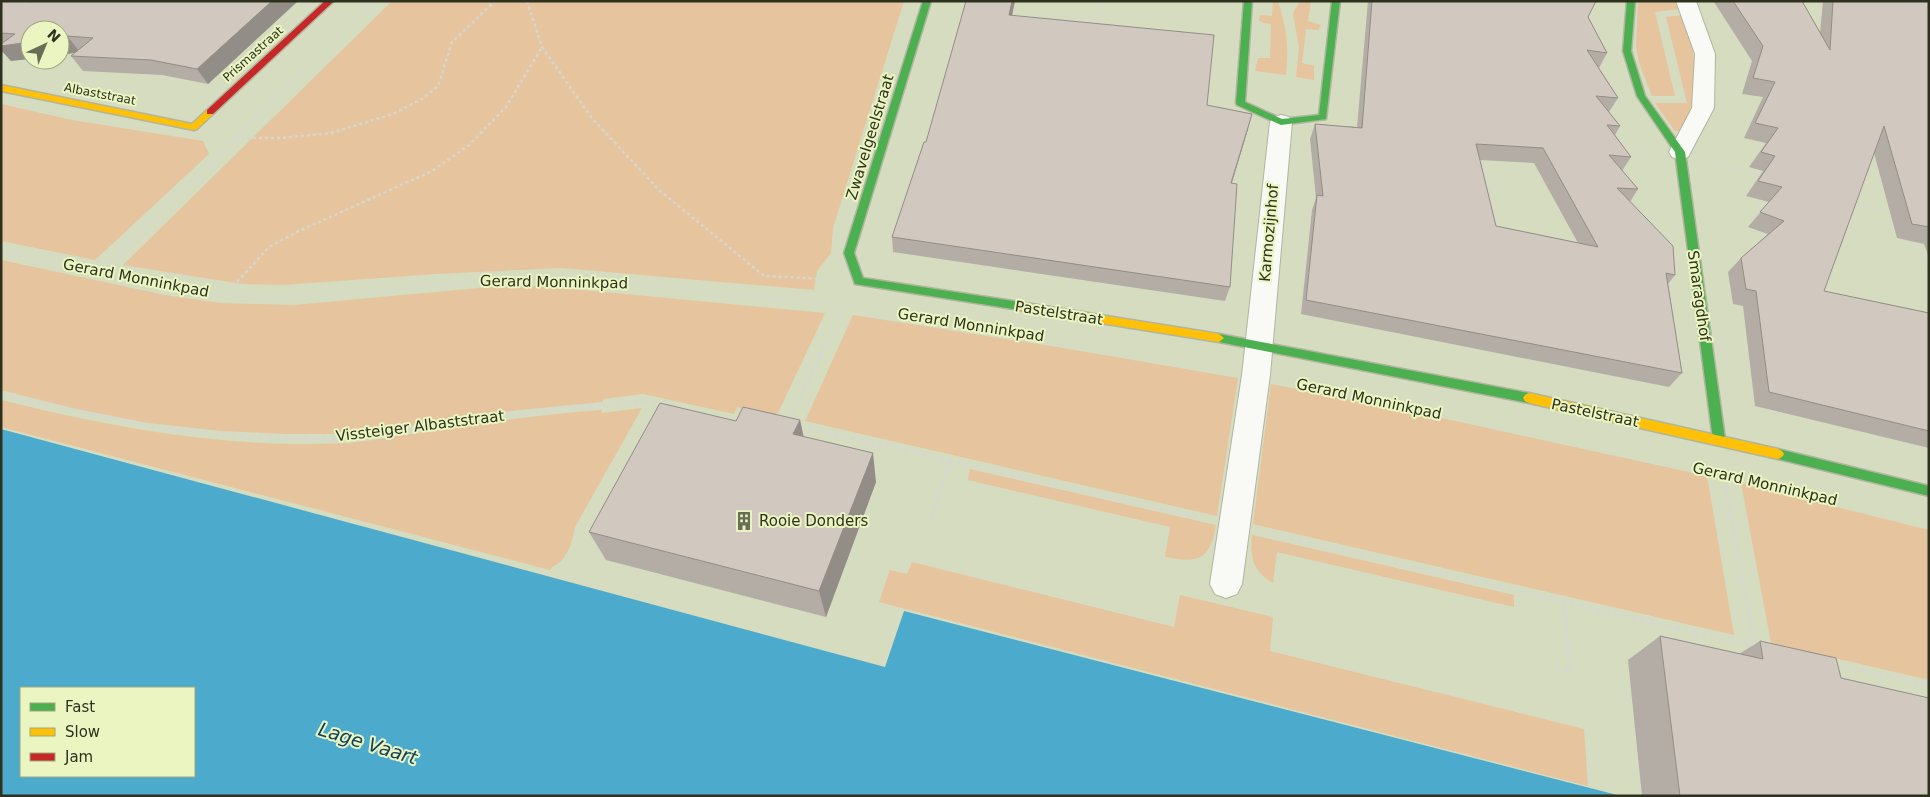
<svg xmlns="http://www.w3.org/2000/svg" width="1930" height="797" font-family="'DejaVu Sans',sans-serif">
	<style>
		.green { fill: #e5c49e }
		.water { fill: #4caacd; fill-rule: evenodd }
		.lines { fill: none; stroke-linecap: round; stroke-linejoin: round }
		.street-casing { stroke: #b1b59f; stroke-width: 2 }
		.fast-casing { stroke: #b1b59f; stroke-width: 3 }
		.slow-casing { stroke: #b1b59f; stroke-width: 3 }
		.jam-casing { stroke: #b1b59f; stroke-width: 3 }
		.path-far1 { stroke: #d6d8cf; stroke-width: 2.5; stroke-dasharray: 3 3; stroke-linecap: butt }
		.path { stroke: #d6d8cf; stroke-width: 4; stroke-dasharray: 4.5 4.5; stroke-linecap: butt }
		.street { fill: #f9faf6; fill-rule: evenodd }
		.fast { fill: #4caf50; fill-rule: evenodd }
		.slow { fill: #ffc107; fill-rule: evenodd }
		.jam { fill: #c62828; fill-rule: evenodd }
		.wall { fill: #b4ada5; fill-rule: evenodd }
		.shaded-wall { fill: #928d86 }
		.building { fill: #d1c9c0; stroke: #928d86; fill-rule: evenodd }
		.labels { text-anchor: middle; stroke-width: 4; stroke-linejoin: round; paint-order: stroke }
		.far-street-label { font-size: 12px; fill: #2d311d; stroke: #ebf5c1 }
		.street-label { font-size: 15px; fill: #2d311d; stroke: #ebf5c1 }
		.poi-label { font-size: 15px; fill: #2d311d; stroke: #ebf5c1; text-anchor: start }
		.near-water-label { font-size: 19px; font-style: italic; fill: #12415a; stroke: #ebf5c1 }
	</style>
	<rect width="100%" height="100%" fill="#d6dcc0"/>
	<!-- green -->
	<g class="green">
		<path d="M392,1h512l-71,227 -2,25 -14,18 -3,19 -252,-22 -126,6 -153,11 -41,-1 -119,-19z"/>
		<path d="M1273,1h5c9,28 11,46 8,74l-31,-4 3,-13h12l1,-34 -8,-1 -4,-3 1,-5 12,1z"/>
		<path d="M1300,1h11l-3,20 13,4 -3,5 -12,-1 -4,34 12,3v14l-18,-3 3,-29 -6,-35z"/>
		<path d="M1638,1h38l4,8 -25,3 20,84h-23l-13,-33 -3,-18z"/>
		<path d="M1683,15c15,46 17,68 1,114l-3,2h-6l-20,-28h32l-21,-86z"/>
		<path d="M1,104l71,16 131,21 6,13 -114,106 -94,-19z"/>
		<path d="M1,260l164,35 55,8 74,2 185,-17 62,-2 284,27 -48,102 -40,-8 -3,7 -91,-20 -40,5v3l-84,8 -169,24h-63l-66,-3 -73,-8 -72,-14 -75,-19z"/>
		<path d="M853,315l204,32 181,31 -21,138 -412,-95z"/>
		<path d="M1271,384l148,29 288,63 27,159 -481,-111z"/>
		<path d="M1,400c113,28 229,49 346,43 26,-2 52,-8 78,-11 59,-9 118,-18 177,-22v3l40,-5 -67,119c-2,12 -5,23 -13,33 -3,4 -9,5 -12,10l-549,-143z"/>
		<path d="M970,469l246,56c-6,36 -18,38 -51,32l5,-30 -202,-47z"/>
		<path d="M1741,483l188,47v150l-158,-37z"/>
		<path d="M1252,535l262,60v12l-237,-55 -4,31c-20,-12 -23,-25 -21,-48z"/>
		<path d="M912,562l262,65 6,-32 93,22 -3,34 314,78 4,57 -709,-184 11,-32 17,4z"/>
	</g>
	<!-- water -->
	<path class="water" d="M1,429l884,238 19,-56 717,185h-1620zM21,688h173v88h-173z"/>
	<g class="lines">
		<!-- street casing -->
		<g class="street-casing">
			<g id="street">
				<path d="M1676,1h20l19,53 -1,54 -26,49 -8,3 -8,-3 -3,-5 23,-44 3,-54z"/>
				<path d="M1281,115l8,2 3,5 -22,253 -28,209 -5,10 -11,4 -11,-4 -5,-10 32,-209 28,-253 3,-5z"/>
			</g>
		</g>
		<!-- fast casing -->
		<g class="fast-casing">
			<g id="fast">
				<path d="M923,1h8l-77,252 9,25 156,24 4,1 1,3 -1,3 -4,1 -164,-26 -11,-31z"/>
				<path d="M1244,1h8l-7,101 37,17 37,-4 13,-114h8l-14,118 -45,6 -44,-20 -1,-2z"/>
				<path d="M1627,1h8l-4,50 14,45 40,56 40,287 -2,3 -4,2 -4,-2 -2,-3 -38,-287 -38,-56 -14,-45z"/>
				<path d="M1219,334l310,59 4,2 2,3 -2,3 -4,2 -310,-61 -5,-4z"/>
				<path d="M1778,449l151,37v10l-151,-37 -4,-2 -2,-3 2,-3z"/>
			</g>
		</g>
		<!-- slow casing -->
		<g class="slow-casing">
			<g id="slow">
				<path d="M1,85l191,39 15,-14 3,-1 5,3 -18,17 -3,1 -193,-39z"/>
				<path d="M1019,302l200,32 5,4 -5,4 -200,-32 -5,-4z"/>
				<path d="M1529,393l249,56 4,2 2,3 -2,3 -4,2 -249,-56 -4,-2 -2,-3 2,-3z"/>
			</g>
		</g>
		<!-- jam casing -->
		<g class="jam-casing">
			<path id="jam" d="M325,1h9l-121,113h-6v-4z"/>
		</g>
		<!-- path-far1 -->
		<g class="path-far1">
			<path d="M527,1l15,46 49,70 68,73 105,86 59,3"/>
			<path d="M357,18l18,-17"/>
			<path d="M1097,27l6,-26"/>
			<path d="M235,138h46l50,-5 62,-19 29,-15 16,-13 14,-44 43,-41"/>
			<path d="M1622,147l16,2"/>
			<path d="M1480,156l19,74"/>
			<path d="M1715,162l47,14"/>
			<path d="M1852,202l42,12"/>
			<path d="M1918,241l11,41"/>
			<path d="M1,252l186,39 73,8 118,-8 122,-12 99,1 240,25"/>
			<path d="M101,271l205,-203"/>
			<path d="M225,295l44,-48 28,-15 135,-61 37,-26 37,-38 36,-60"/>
			<path d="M826,343l17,-35"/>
		</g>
		<!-- path -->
		<g class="path">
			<path d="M1,395l164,34 100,9h84l165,-24 127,-13 21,4"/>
			<path d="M788,421l38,-79"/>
			<path d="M799,426l398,91"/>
			<path d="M1724,477l30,169"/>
			<path d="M931,517l19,-57"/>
			<path d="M1272,534l483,112"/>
			<path d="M1834,664l95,21"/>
			<path d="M1555,667l15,4 -6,-69"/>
		</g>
		<!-- street -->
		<use href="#street" class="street"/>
		<!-- fast -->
		<use href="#fast" class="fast"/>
		<!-- slow -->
		<use href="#slow" class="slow"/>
		<!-- jam -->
		<use href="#jam" class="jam"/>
	</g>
	<!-- wall -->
	<g class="wall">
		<path d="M1,1l30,1 1,-1h266l-90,83 -46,-9 -79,-4 -12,-15 4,-3 -15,2v-25l-49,31 -10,-11z"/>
		<path d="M1015,1l-3,14 195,90 41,24 -16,54 -2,104 -5,14 -332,-49 -1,-15 34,-95z"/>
		<path d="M1368,1h228l-8,16 19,36 -8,15 19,30 -9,14 11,14 -5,9 16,22 -9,14 16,18 -8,13 45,73 -7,9 14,89 -13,14 -368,-73 11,-104 4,-12 -6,-59 5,-15 42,3zM1480,160l54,3 44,80 -82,-17z"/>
		<path d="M1715,1h87l18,32 3,-32h106v256l-5,-13 -27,-6 -23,-85 -50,138 105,22v135l-174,-42 -12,-100 -10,-2 -5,-32 13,-14 27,-24 -20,-7 21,-25 -23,-6 17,-25 -14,-4 17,-24 -22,-5 19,-41 -21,-3 10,-33 -38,-59z"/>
		<path d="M800,420l4,17 72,45 -50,135 -220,-57 -17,-28 147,-111z"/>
		<path d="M1660,636l79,18 21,-13 81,37 88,118h-287l-14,-136z"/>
	</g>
	<!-- shaded-wall -->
	<g class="shaded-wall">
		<path d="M272,1h26l-90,83 -11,-15z"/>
		<path d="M1012,1h3l-6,29v-15z"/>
		<path d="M67,36l13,16 -20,3v-18z"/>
		<path d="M30,42v17l-19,2 -10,-11v-4z"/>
		<path d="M1252,114l-4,15 -21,69 4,-15z"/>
		<path d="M800,420l6,30 -13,-16z"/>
		<path d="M873,453l3,29 -50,135 -7,-26z"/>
	</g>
	<!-- building -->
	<g class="building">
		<path d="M1,1h26l4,1 1,-1h240l-75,68 -46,-9 -80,-4 22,-18 -26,-2 -7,1v-7h-30v12l-29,4v-2l14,-10 -14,-1z"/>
		<path d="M966,1h46l-3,14 205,20 -7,70 45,9 -21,69 6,1 -7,103 -338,-50 32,-95h2z"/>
		<path d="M1372,1h224l-8,16 19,36 -20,-3 31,48 -22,-2 24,30 -13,-1 24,32 -22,-2 29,34 -21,-1 56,58 2,29 -9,-2 16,100 -376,-73 11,-105 6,1 -8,-72 47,4zM1476,144l67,4 55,99 -102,-21z"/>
		<path d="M1733,1h69l28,49 3,-49h96v226l-17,-3 -28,-98 -60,165 105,22v118l-160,-39 -13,-101 -10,-2 -5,-31 43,-37 -24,-9 22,-25 -24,-6 17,-25 -14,-4 17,-24 -23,-5 20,-41 -22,-4 10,-32z"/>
		<path d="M660,403l76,18 7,-14 57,13 -7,14 80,19 -54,138 -230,-59z"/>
		<path d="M1660,636l103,23 -3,-18 76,17 5,20 88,20v98h-249z"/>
	</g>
	<!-- icons -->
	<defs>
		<g id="building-bare" transform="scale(1.5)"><path d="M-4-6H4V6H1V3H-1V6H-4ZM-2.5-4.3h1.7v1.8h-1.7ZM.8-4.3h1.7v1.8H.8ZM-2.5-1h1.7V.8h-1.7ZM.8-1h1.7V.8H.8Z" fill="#686d56" stroke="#ebf5c1" stroke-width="2.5" paint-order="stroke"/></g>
	</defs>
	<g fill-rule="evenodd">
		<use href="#building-bare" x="744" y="521"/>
	</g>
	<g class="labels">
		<!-- far-street labels -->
		<g class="far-street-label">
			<text transform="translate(253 54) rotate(-42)" y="4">Prismastraat</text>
			<text transform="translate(100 94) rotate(11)" y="4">Albaststraat</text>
		</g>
		<!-- street labels -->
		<g class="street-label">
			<text transform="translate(870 137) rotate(-73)" y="5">Zwavelgeelstraat</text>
			<text transform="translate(1269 233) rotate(-85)" y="5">Karmozijnhof</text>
			<text transform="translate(136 278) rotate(11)" y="5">Gerard Monninkpad</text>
			<text transform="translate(554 282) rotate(1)" y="5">Gerard Monninkpad</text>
			<text transform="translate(1699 296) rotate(82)" y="5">Smaragdhof</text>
			<text transform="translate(1059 313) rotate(9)" y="5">Pastelstraat</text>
			<text transform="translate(971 325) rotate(9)" y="5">Gerard Monninkpad</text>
			<text transform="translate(1369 399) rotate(12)" y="5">Gerard Monninkpad</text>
			<text transform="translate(1595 413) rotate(12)" y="5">Pastelstraat</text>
			<text transform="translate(420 426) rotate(-7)" y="5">Vissteiger Albaststraat</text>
			<text transform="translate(1765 484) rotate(13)" y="5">Gerard Monninkpad</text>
		</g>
		<!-- poi labels -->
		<g class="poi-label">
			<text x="759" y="526">Rooie Donders</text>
		</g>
		<!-- near-water labels -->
		<g class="near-water-label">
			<text transform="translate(368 743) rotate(17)" y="7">Lage Vaart</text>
		</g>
	</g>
	<!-- border -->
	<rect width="1930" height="797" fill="none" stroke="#2d311d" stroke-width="5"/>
	<!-- legend -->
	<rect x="20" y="687" width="175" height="90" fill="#ebf5c1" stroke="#9fa77f"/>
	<rect x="30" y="703" width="25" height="8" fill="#4caf50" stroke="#9fa77f"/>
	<text x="65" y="712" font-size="15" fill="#2d311d">Fast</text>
	<rect x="30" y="728" width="25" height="8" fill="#ffc107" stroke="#9fa77f"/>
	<text x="65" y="737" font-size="15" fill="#2d311d">Slow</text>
	<rect x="30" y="753" width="25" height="8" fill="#c62828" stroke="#9fa77f"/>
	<text x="65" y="762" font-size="15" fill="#2d311d">Jam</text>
	<!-- north arrow -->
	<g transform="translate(45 45) rotate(44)"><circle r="24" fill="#ebf5c1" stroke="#9fa77f"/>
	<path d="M0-4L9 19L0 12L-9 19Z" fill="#686d56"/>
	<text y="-8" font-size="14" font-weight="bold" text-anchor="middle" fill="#2d311d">N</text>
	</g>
</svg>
